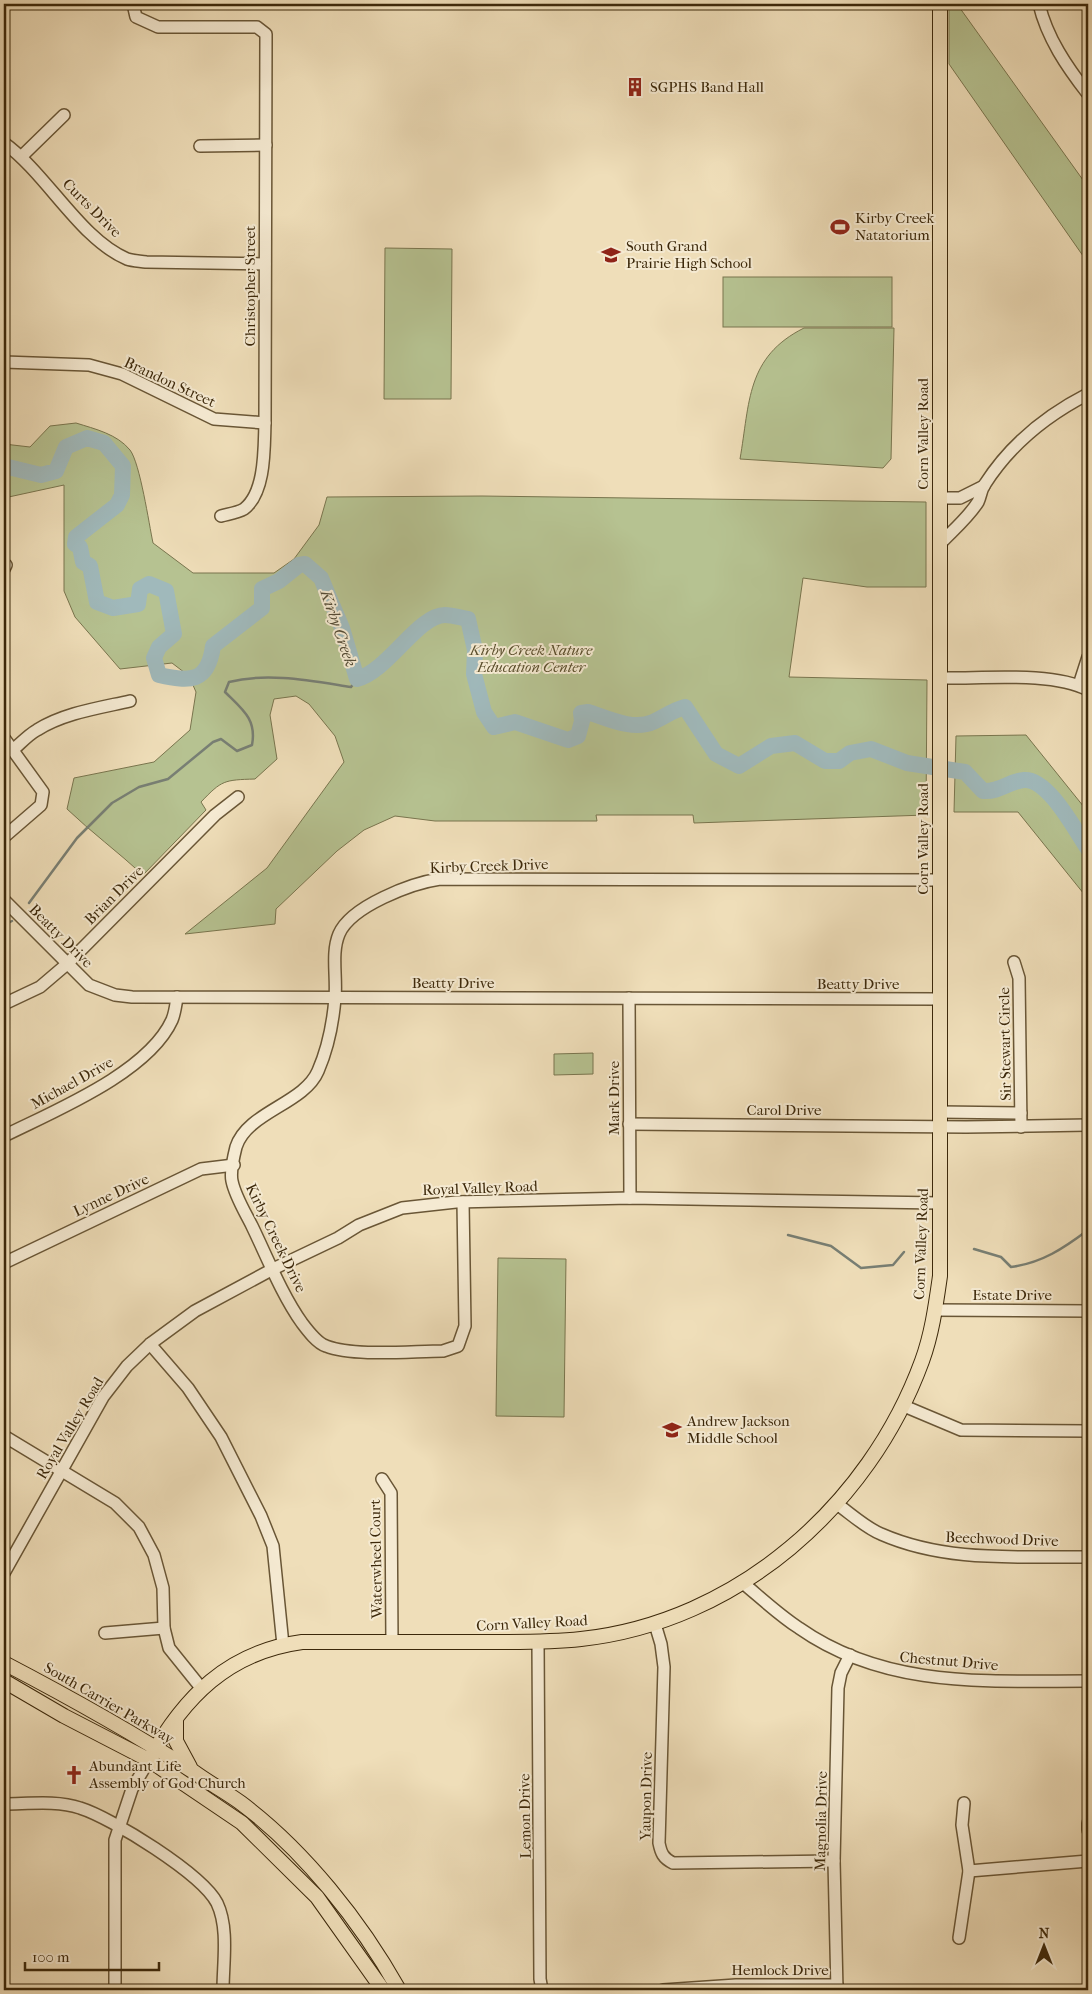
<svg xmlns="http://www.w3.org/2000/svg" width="1092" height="1994" font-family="'IM FELL French Canon',serif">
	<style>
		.green { fill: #b6c291; stroke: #79754e }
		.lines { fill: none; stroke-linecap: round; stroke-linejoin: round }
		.stream { stroke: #787f74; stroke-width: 2.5 }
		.river { stroke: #a0b9bb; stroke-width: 16 }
		.minor-casing { stroke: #695636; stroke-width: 14 }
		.major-casing { stroke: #3c280a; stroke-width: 16 }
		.minor { stroke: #f5ead2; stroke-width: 11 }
		.major { stroke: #efdeb9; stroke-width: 14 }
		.labels { text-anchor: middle; stroke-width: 4; stroke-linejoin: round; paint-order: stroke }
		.poi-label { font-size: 15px; fill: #3c280a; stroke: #f5ead2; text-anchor: start }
		.street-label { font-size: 15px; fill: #3c280a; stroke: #f5ead2 }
		.park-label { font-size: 15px; font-style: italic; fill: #5a4e2c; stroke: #f5ead2 }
		.water-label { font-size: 16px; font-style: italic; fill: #554c36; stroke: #f5ead2 }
	</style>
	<rect width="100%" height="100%" fill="#efdeb9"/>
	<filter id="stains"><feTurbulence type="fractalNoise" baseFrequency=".004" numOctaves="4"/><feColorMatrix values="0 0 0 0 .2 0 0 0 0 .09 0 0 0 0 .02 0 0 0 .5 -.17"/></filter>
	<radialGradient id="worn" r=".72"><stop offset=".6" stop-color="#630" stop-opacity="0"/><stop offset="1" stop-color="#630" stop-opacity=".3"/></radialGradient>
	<!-- green -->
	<g class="green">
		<path d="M949,4h8l131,183v76l-139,-199z"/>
		<path d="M385,248l67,1 -1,150h-67z"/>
		<rect x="723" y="277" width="169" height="50"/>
		<path d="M804,328h90l-3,131 -8,9 -143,-9c10,-57 6,-102 64,-131z"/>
		<path d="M76,423c19,6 41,11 54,27 10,13 19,74 23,93l40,30h81l20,-14 25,-34 8,-28 155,-1 444,6v85h-59l-64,-9 -14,99 138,3 -1,135 -232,8 -1,-8h-97l1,6h-162l-40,-5 -31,14 -27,21 -61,58 -1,15 -90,10 82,-66 77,-106 -9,-26 -26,-32 -13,-8 -22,3 -4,16 7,44 -22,20c-31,1 -33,1 -54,23l5,8 -63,65c-25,-23 -52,-43 -76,-66l7,-31 80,-16 36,-32 6,-38 -7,-16 -17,-13 -52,6 -45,-52 -11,-26v-106l-60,13v-54l26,3 20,-21z"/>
		<path d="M1026,735l62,77v87l-70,-87h-64l2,-76z"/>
		<path d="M593,1053v21l-39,1v-21z"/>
		<path d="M498,1258l68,1 -2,158 -68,-1z"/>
	</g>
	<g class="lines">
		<!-- stream -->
		<g class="stream">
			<path d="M29,903l48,-65 35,-35 27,-16 29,-8 45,-37 8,-3 16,12 15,-6c5,-26 -10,-36 -27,-53l4,-10c39,-10 83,-1 122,5l6,-8"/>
			<path d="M4,925l8,-4"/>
			<path d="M788,1235l43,11 30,22 32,-3 11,-13"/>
			<path d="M974,1249l27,8 10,10c31,-4 53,-19 77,-37"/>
		</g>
		<!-- river -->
		<path class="river" d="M4,466l37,9 15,-4 10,-24 21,-9 17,5 19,23 -1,29 -5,10 -41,32 -1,7 5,3 3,15 7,4 7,36 16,6 25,-4 2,-15 9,-5 17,7 8,43 -15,13 -5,11 5,17c31,7 49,8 54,-29l49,-38v-19l17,-8 20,-16 6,-1 16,14 21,50 15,51c31,-8 61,-64 88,-64 8,0 16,3 23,4l7,31 -1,24 10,38 10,15 21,-5 53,18 10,-4 4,-15 -1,-8 7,-1c19,6 45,19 65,10 11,-5 20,-12 32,-15l31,47 23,12 32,-20 24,-3 30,18h14l11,-8 21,-4 36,14 58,9 18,19c18,1 26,-10 41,-11 24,-2 51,50 64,69"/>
		<!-- minor casing -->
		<g class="minor-casing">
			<g id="minor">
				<path d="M133,4l3,13 22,10h99l9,7 -1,389c-1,24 1,69 -21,86 -7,4 -16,5 -23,7"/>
				<path d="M1039,4c8,34 28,63 49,90"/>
				<path d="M4,143c43,31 76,96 123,116 6,2 13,2 19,3l119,2"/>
				<path d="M200,146l66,-1"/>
				<path d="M22,156l42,-41"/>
				<path d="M4,362l85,3 33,9 92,45 51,4"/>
				<path d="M939,498h21l24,-12"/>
				<path d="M939,545c13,-14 29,-27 39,-43 3,-6 3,-13 7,-18 25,-39 62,-69 103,-90"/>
				<path d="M4,569l2,-4"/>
				<path d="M939,678c42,1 113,-7 149,12"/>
				<path d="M1079,685l9,-28"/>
				<path d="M4,738l39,54 -2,13 -37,32"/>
				<path d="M13,750c8,-7 15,-15 24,-20 27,-17 62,-22 93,-29"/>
				<path d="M4,900l85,85 26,10 17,2 807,2"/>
				<path d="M1014,962l5,16 2,149"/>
				<path d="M629,998l1,200"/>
				<path d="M4,1004l36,-17 27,-23 148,-149 23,-18"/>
				<path d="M940,1112l81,1"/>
				<path d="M629,1124l337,3 122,-2"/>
				<path d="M4,1136c50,-25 144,-63 168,-116 3,-7 4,-16 5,-23"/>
				<path d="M463,1202l2,124 -7,20 -15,5c-31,0 -89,6 -117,-5 -9,-3 -18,-15 -24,-23 -20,-28 -35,-66 -50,-97 -7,-14 -17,-30 -20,-45 -2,-9 2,-26 4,-34 11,-35 68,-43 82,-76 10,-23 15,-48 17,-73 2,-21 -4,-45 4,-64 12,-28 73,-51 101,-55l499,1"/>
				<path d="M4,1263l197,-94 33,-4"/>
				<path d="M935,1310l153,1"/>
				<path d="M150,1344l38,44 33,49 40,79 12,30 10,99"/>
				<path d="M904,1406l57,24 127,1"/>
				<path d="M4,1436l111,67 24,24 15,28 9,33 1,40 5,20 33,41"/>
				<path d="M382,1479l9,14 1,149"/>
				<path d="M837,1504c14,10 29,24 44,30 66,29 138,22 207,23"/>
				<path d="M4,1573l99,-176 24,-31 23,-22 45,-33 78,-42 65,-31 21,-13 43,-17 54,-6 174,-4 309,5"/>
				<path d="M743,1583c18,15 36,32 56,45 87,61 189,53 289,53"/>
				<path d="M655,1624l6,20 3,23 -5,176c2,10 4,15 14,20l161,-2"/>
				<path d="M105,1633l59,-5"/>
				<path d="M538,1642l2,337 2,11"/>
				<path d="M4,1804c23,0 53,-4 76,4 32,10 122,66 137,95 12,25 6,60 6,87"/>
				<path d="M1088,1823v7"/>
				<path d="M969,1871l119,-10"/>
				<path d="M959,1938l10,-67 -7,-46 2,-22"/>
				<path d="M115,1990v-150l17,-51 17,-29"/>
				<path d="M663,1990l73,-5h101"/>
				<path d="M837,1990l-3,-129 4,-173 3,-15 9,-18"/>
			</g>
		</g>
		<!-- major casing -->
		<g class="major-casing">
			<g id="major">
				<path d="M4,1663c65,34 128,69 190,109 15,11 32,20 47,31 63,47 120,119 158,187"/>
				<path d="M4,1681l60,35 85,44 93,63 75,74 66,93"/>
				<path d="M176,1719v22l14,26"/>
				<path d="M149,1760c35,-63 79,-108 153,-118 54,0 109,0 163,0 39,0 78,1 116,-3 156,-17 288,-133 341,-278 10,-27 14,-57 18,-85v-1272"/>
			</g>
		</g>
		<!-- minor -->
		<use href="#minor" class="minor"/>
		<!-- major -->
		<use href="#major" class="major"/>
	</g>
	<!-- icons -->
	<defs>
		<g id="building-bare" transform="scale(1.5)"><path d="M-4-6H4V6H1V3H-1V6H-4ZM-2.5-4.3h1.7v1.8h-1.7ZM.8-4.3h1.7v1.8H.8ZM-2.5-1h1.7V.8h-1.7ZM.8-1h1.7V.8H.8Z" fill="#8f2418" stroke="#f5ead2" stroke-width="2.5" paint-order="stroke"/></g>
		<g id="stadium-bare" transform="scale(1.5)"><path d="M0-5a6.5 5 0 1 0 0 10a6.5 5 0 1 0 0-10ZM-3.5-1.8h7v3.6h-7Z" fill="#8f2418" stroke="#f5ead2" stroke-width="2.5" paint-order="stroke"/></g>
		<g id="school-bare" transform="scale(1.5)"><path d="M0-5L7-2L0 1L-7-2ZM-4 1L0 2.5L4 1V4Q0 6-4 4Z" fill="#8f2418" stroke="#f5ead2" stroke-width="2.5" paint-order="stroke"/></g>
		<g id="church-bare" transform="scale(1.5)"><path d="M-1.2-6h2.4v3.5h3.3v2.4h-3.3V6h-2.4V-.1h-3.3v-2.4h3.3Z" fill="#8f2418" stroke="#f5ead2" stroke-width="2.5" paint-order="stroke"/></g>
	</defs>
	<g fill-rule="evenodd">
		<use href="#building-bare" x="635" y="87"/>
		<use href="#stadium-bare" x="840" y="227"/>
		<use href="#school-bare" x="611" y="255"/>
		<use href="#school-bare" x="672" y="1430"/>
		<use href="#church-bare" x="74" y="1775"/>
	</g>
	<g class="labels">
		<!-- poi labels -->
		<g class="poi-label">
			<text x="650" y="92">SGPHS Band Hall</text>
			<text x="855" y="223">Kirby Creek<tspan x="855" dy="17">Natatorium</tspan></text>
			<text x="626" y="251">South Grand<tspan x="626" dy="17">Prairie High School</tspan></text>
			<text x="687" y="1426">Andrew Jackson<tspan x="687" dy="17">Middle School</tspan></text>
			<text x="89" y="1771">Abundant Life<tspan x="89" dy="17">Assembly of God Church</tspan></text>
		</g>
		<!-- street labels -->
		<g class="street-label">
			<text transform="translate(92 208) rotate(45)" y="5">Curts Drive</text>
			<text transform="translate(250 286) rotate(-90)" y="5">Christopher Street</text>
			<text transform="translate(170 382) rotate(25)" y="5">Brandon Street</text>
			<text transform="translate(923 434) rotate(-90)" y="5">Corn Valley Road</text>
			<text transform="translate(923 839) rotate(-90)" y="5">Corn Valley Road</text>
			<text transform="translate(489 866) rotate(-2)" y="5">Kirby Creek Drive</text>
			<text transform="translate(114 895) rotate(-45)" y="5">Brian Drive</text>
			<text transform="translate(61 936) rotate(45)" y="5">Beatty Drive</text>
			<text x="453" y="988">Beatty Drive</text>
			<text x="858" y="989">Beatty Drive</text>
			<text transform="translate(1005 1044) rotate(-91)" y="5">Sir Stewart Circle</text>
			<text transform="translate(72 1083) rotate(-29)" y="5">Michael Drive</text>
			<text transform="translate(614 1098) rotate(-90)" y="5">Mark Drive</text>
			<text x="784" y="1115">Carol Drive</text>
			<text transform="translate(480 1188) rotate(-2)" y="5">Royal Valley Road</text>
			<text transform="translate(111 1195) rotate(-25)" y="5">Lynne Drive</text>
			<text transform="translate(276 1238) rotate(64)" y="5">Kirby Creek Drive</text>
			<text transform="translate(921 1244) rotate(-88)" y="5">Corn Valley Road</text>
			<text x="1012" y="1300">Estate Drive</text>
			<text transform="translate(70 1428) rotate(-59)" y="5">Royal Valley Road</text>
			<text transform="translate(1002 1539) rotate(2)" y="5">Beechwood Drive</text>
			<text transform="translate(376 1559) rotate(-91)" y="5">Waterwheel Court</text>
			<text transform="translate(532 1623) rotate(-3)" y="5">Corn Valley Road</text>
			<text transform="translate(949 1661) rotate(5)" y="5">Chestnut Drive</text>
			<text transform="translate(109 1703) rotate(30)" y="5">South Carrier Parkway</text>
			<text transform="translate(646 1796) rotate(-89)" y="5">Yaupon Drive</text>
			<text transform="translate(525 1816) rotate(-91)" y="5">Lemon Drive</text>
			<text transform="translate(821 1821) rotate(-89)" y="5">Magnolia Drive</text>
			<text x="780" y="1975">Hemlock Drive</text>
		</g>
		<!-- park labels -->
		<g class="park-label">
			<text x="531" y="655">Kirby Creek Nature<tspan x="531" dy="17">Education Center</tspan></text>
		</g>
		<!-- water labels -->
		<g class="water-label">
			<text transform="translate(339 628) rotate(71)" y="6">Kirby Creek</text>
		</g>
	</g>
	<!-- margin -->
	<rect width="1092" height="1994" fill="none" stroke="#efdeb9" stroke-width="20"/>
	<rect x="5" y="5" width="1082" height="1984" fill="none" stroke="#3c280a" stroke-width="2.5"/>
	<rect x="10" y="10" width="1072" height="1974" fill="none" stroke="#3c280a"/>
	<!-- north arrow -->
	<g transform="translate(1044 1946)" stroke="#f5ead2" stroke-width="4" paint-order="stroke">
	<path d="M0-4L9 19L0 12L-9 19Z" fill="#3c280a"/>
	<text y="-8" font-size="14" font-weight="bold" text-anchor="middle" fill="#3c280a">N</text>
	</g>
	<!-- scale -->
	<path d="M25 1962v8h134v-8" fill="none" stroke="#3c280a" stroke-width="2.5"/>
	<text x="32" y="1962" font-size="15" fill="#3c280a" stroke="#f5ead2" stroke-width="4" paint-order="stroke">100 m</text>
	<rect width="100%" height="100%" filter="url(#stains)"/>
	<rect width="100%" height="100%" fill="url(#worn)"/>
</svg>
